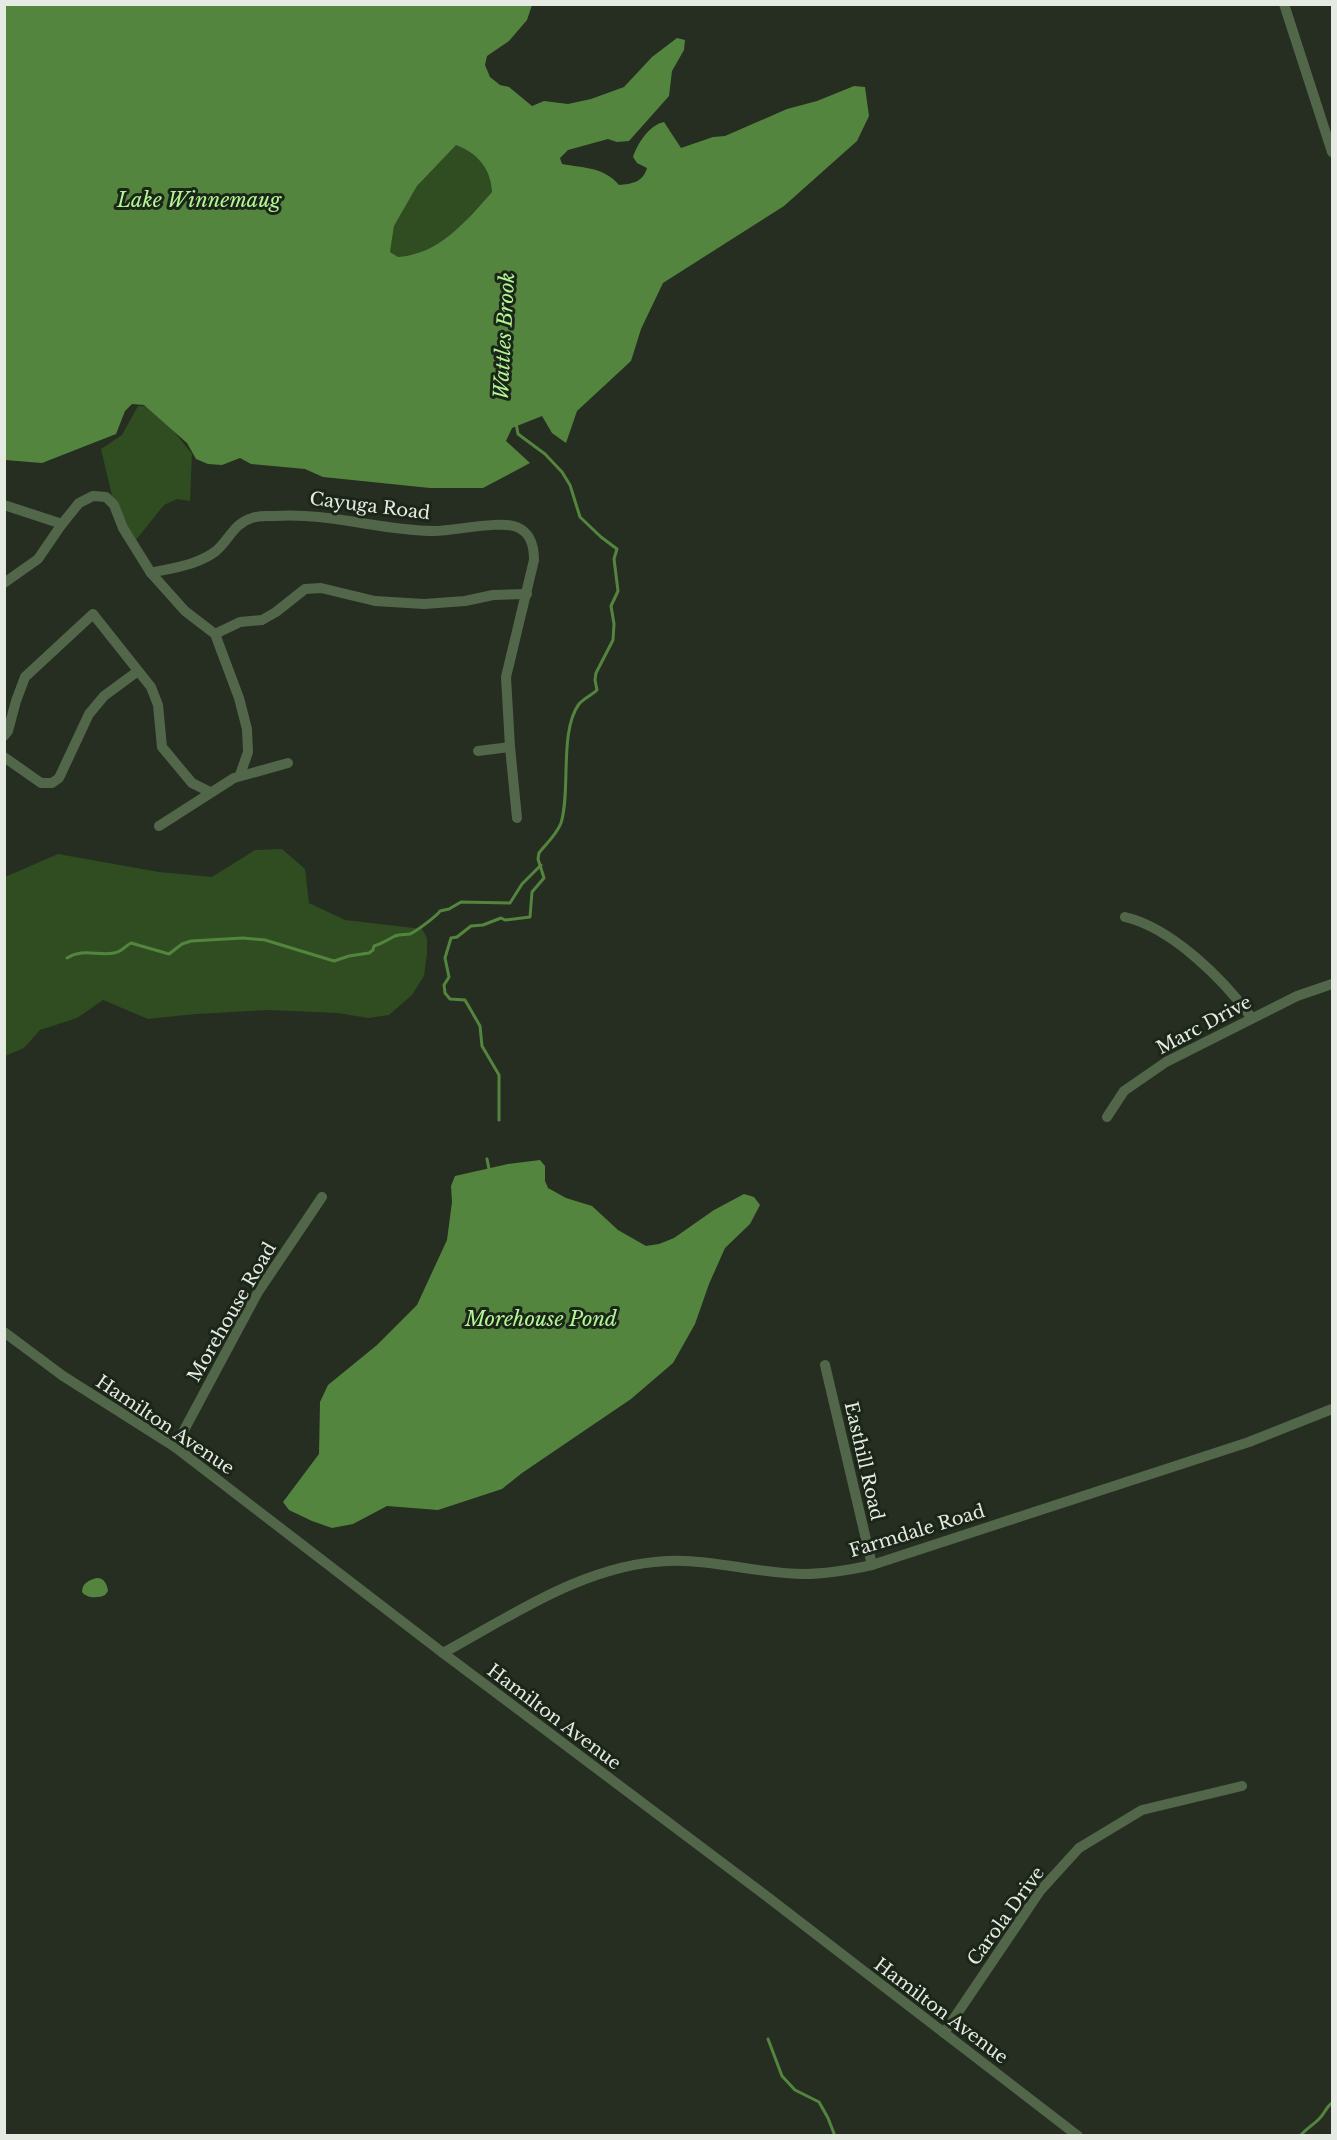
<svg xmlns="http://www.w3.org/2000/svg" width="1337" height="2140" font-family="'Libre Baskerville',serif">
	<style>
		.green { fill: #2f4d21 }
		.water { fill: #54853f; fill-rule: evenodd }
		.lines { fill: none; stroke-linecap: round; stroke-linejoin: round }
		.stream { stroke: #54853f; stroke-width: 3 }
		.minor { stroke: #52674a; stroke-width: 10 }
		.labels { text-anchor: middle; stroke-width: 6; stroke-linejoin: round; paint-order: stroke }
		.street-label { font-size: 18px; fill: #e5ebe3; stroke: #1b2518 }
		.water-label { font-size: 20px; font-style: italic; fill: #b2f695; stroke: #1b2518 }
	</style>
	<rect width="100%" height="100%" fill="#252e21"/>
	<!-- green -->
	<g class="green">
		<path d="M456,144c22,10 35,22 36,48l-32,35 -26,21 -21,8 -15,2 -8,-6 4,-26 23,-40z"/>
		<path d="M138,406h12l22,23 20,25 -2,47 -13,-2 -13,6 -29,36 -16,-16 -18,-76 21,-14z"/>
		<path d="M282,849l23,20 4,34 36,17 77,9 5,9v15l-3,23 -12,19 -23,20 -21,3 -30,-5 -69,-3 -74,4 -47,5 -45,-19 -26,18 -37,12 -16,18 -19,8v-179l53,-23 101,18 53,5 43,-27z"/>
	</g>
	<!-- water -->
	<g class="water">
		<path d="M4,5h528l-5,15 -18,21 -22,15 -2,9 5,12 10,8 9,2 23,19 12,-5 24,3 23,-5 33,-12 28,-30 25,-19 8,2 -1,10 -12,21 -3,25 -40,45 -12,1 -9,-3 -40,11 -8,8 2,6c22,4 42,3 57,21 13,-1 24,-3 28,-17l-10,-5 -4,-6c5,-14 16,-32 31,-35l17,26 32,-11 12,-1 62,-27 30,-8 37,-15 11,1 4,29 -12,25 -73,65 -121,77 -22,46 -10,32 -54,50 -11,32 -14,-10 -10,-17 -30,12 -6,13 24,22 -47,25h-53l-107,-11 -18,-8 -54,-5 -11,-6 -18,7 -14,-1 -12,-5 -9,-16 -43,-38 -12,-1 -7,7 -9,23 -74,29 -37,-3zM456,145c21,8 35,23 36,47 -27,30 -52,62 -94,65l-8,-5 4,-26 23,-40z"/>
		<path d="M540,1160l5,6v15l3,7 18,10 26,8 26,24 28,16 13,-2 15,-6 40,-28 30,-16 10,3 6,8 -10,19 -25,24 -16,36 -14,40 -22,39 -42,36 -109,74 -20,16 -64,21 -51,-4 -34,18 -21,4 -20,-7 -23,-11 -6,-8 36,-48 1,-52 8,-17 49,-40 40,-40 30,-65 5,-38 -1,-16 4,-10 53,-12z"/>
		<path d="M97,1578c7,0 10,6 11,13l-3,4c-6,3 -18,4 -23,-3 0,-9 7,-12 15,-14z"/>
	</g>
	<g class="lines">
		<!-- stream -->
		<g class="stream">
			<path d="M67,958c16,-10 30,-2 47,-5 8,-1 11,-7 17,-10l38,11 13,-10 9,-3 52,-3 22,2 69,21 15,-5 20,-3 4,-3 1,-4c10,-3 13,-6 21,-10 5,-2 10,-1 15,-2 5,-2 27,-18 30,-23l9,-2 12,-7 49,1 12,-19 19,-19"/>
			<path d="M499,1120v-45l-17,-29 -2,-20 -15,-26 -15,-1 -5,-6 -1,-8 5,-8 -4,-19 6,-20 6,-1 14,-11 12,-1 18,-7 4,2 25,-3 2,-25 12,-14 -6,-19 1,-6c7,-9 18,-19 22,-30 10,-32 -2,-92 18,-119 5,-6 13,-9 18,-14l-2,-10 1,-7 17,-33 1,-16 -3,-18 7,-15 -4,-32 3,-10 -16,-12 -21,-20 -10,-32 -8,-13 -17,-18 -27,-20 -2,-11"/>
			<path d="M487,1159l2,10"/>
			<path d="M768,2039l14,37 13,14 24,12 9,16 7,18"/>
			<path d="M1300,2136c6,-7 13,-11 19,-17 6,-6 7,-12 13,-16"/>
		</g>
		<!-- minor -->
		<g class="minor">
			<path d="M1284,4l48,148"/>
			<path d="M4,505l58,19"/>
			<path d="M151,573c21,-5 47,-8 65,-22 13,-11 18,-28 36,-33 7,-3 15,-2 23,-2 54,-4 106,15 159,15 21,0 66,-11 83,-4 14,6 17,19 17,33l-28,117 4,70 7,71"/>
			<path d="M4,583l34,-24 24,-35 17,-21 14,-7 13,1 8,8 9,23 28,45 34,38 30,23 24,64 8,31 1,23 -8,23"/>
			<path d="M215,634l25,-12 22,-2 14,-8 29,-23 16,-1 54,13 49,3 41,-3 28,-6 34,-1"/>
			<path d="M4,736l4,-5 8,-30 9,-24 68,-63 58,73 7,18 4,42 30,36 18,9"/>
			<path d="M478,751l32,-4"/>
			<path d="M4,757l37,26h11l7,-5 30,-64 15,-18 34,-25"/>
			<path d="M159,826l75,-48 54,-15"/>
			<path d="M1125,917c47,11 98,62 126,100"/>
			<path d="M1107,1117l17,-26 42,-29 131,-66 35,-12"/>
			<path d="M4,1332l59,44 112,71 268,206 322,242 313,241"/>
			<path d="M825,1365l47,200"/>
			<path d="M175,1447l83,-155 64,-95"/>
			<path d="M443,1653c70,-38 143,-89 225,-92 46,-2 91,13 136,13 24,0 45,-4 68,-9l377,-123 83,-33"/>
			<path d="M944,2033l96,-142 39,-43 63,-38 100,-24"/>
		</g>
	</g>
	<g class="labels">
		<!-- street labels -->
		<g class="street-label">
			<text transform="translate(370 506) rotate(7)" y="6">Cayuga Road</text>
			<text transform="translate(1204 1025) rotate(-28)" y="6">Marc Drive</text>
			<text transform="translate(232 1312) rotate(-60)" y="6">Morehouse Road</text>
			<text transform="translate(165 1425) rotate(34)" y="6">Hamilton Avenue</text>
			<text transform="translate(864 1461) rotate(77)" y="6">Easthill Road</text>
			<text transform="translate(917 1531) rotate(-17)" y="6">Farmdale Road</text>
			<text transform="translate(554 1717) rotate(37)" y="6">Hamilton Avenue</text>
			<text transform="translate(1006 1916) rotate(-54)" y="6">Carola Drive</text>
			<text transform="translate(941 2011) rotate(37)" y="6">Hamilton Avenue</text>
		</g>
		<!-- water labels -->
		<g class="water-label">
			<text x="199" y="207">Lake Winnemaug</text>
			<text transform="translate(504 336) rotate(-87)" y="7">Wattles Brook</text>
			<text x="541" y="1326">Morehouse Pond</text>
		</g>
	</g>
	<!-- border -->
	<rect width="1337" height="2140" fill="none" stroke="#e5ebe3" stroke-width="12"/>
</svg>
